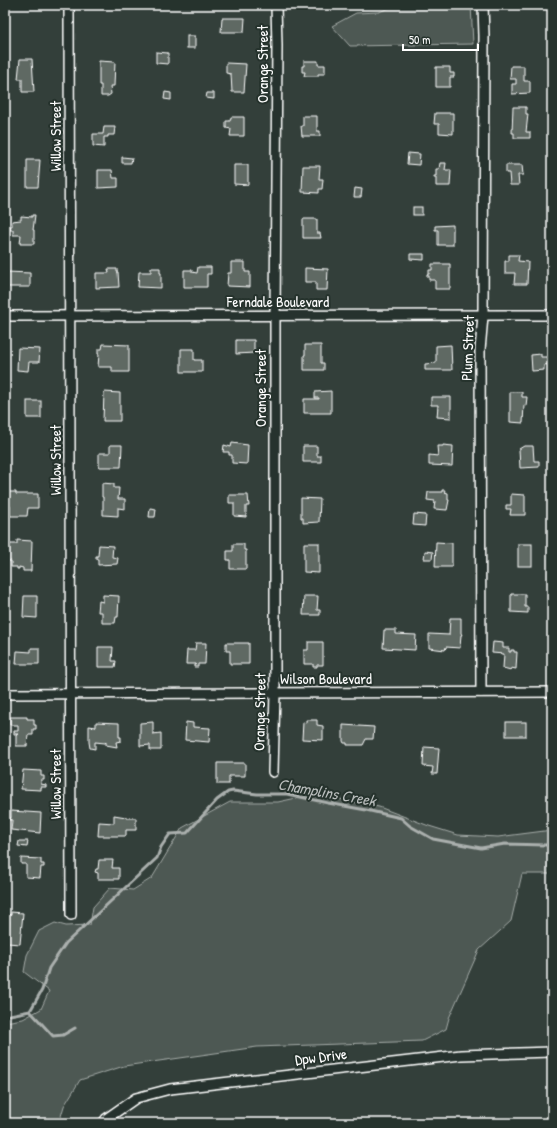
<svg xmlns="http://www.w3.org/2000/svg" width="557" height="1128" font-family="'Patrick Hand',sans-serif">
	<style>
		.green { fill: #4d5853; stroke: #a6aca9 }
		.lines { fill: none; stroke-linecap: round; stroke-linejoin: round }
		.stream { stroke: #abb0ae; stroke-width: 3 }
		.building { fill: #5f6964; stroke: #fff }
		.street-casing { stroke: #fff; stroke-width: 12 }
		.street { stroke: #26332d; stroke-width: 9 }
		.labels { text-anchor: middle; stroke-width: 4; stroke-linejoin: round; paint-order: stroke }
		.street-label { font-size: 15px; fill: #fff; stroke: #26332d }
		.water-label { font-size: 16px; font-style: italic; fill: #b9bdbc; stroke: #26332d }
	</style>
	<rect width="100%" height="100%" fill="#333f3a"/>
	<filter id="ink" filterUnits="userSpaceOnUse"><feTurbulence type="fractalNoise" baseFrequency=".025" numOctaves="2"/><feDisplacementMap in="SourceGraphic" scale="8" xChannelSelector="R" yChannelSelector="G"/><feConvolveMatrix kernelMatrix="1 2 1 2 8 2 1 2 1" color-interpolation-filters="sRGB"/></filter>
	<g filter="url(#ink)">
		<!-- green -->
		<g class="green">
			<path d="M397,5h74l2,39 -123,2 -18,-20 24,-13 23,-1z"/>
			<path d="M315,794l64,13 50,19 29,9 40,2 54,-7v44h-30l-11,47 -32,29 -30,68 -3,11 -24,12 -165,6 -133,19 -44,14 -16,26 -5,17h-54v-101l18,-3 18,-10 8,-18 -25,-19 3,-17 12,-24 16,-8 11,3 24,-1 3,-18 17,-19 23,2 19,-12 30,-50 48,-26h48z"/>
		</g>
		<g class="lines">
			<!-- stream -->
			<g class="stream">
				<path d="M30,1011l23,25 10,-1 12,-7"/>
				<path d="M5,1016l25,-5 12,-21 7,-22 17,-25 91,-85 4,-11 9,-13 17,-1 30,-33 11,-8 5,-1 24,3h30l41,9 38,7 35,8 9,8 23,13 48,9 24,-4 41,1 6,-1"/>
			</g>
		</g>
		<!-- building -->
		<g class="building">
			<rect x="5" y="10" width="2" height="14"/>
			<path d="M222,18h23l-1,14h-23z"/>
			<rect x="187" y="36" width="8" height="12"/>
			<path d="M156,52l12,1v11l-12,-1z"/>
			<path d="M20,59h12l2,33h-12v-13h-4z"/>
			<path d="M99,61l16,1 -1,24h-4l1,8 -3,2h-7v-11h-2z"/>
			<path d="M304,61h14v4h7v9h-7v2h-14l1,-4h-3v-6h2z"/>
			<path d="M226,63l20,1 -2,28h-12l-1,-18 -5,-1z"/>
			<path d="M511,66h13v15h6v12l-18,1v-10h4v-5h-6z"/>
			<path d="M436,67h14v6h4v4h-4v10h-14z"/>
			<path d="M165,92l6,1v7l-7,-1z"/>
			<path d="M207,93h7v6l-8,-1z"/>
			<path d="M513,107h13v7h2l-2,18h4v6h-16v-5h-2z"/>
			<path d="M435,113h18v21l-14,-1v-9h-5z"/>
			<path d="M303,116h14v15h3v5h-18l-1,-10h2z"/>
			<path d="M231,117h13v19h-14l1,-7 -5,-1v-7h4z"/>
			<path d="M104,127h11l-1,8h-6v2h-4v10l-11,-1v-12h10z"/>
			<path d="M408,153l12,1 -1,11 -12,-1z"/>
			<path d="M122,157l10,1 -1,5h-9z"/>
			<path d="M27,160h13l-2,27h-11z"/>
			<path d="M440,163h6l-1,7h6l-1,16h-14v-8h-2v-2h2v-7h3z"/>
			<path d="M234,165h14v20l-14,-1z"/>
			<path d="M506,165h16l1,10h-5l1,10h-9l-1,-12h-3z"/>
			<path d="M303,166h17l-1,13h4l-1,10h-3v4l-17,-1z"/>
			<path d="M98,170h14l1,8h5v9l-20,1z"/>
			<path d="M355,188l7,1 -1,8h-7z"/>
			<rect x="413" y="207" width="9" height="8"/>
			<path d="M32,215h3l-2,15h1v14h-14l1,-9h-8v-5h-3v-4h2v-5l9,-1v-4l11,1z"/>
			<path d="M303,219h14v14h3l1,5h-18z"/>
			<path d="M453,225v20h-15v-15h-3v-4z"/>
			<path d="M410,254h14v6l-14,-1z"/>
			<path d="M509,255h10l-1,6 10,1 -1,22h-13l1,-11h-10v-12h4z"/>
			<path d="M231,262h14v10h5v15l-23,-1 1,-13h3z"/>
			<path d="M432,264h18v25h-15v-9h-6v-4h-2v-2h2v-4h3z"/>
			<path d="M198,267h13v7h-4v13h-23v-17h8v2l5,1z"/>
			<path d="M151,268h9v5h1v15l-23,-1 1,-15h12z"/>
			<path d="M305,268l23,1 -1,21h-11v-8h-11z"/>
			<path d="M108,269h9v3h1l1,15 -23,1v-15h13z"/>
			<path d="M7,272l23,1v14h-23z"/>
			<path d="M236,340h18v13l-18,1z"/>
			<path d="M103,344l26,1v27h-17v-5h-14l1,-13h-1v-5h4z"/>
			<path d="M305,345h16v18h3v7h-20v-15h1z"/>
			<path d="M451,345l1,25h-27v-6l11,-1v-17z"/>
			<path d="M18,348l22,1 -1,13h-10l-1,9 -11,-1z"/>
			<path d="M181,349h13v11h8v12h-21z"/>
			<path d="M541,354v3h11v7l-8,1v5l-12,1 -1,-16z"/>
			<path d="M331,391v22h-27v-14h15v-1h-4v-6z"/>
			<path d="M104,392l16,1v28h-17z"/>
			<path d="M510,392h12v5h5l-1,9 -2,-1 -1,18 -13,-1z"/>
			<path d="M431,397h20v21l-14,-1 1,-12h-7z"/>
			<rect x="27" y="401" width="14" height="17"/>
			<path d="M232,443l16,2 -1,19 -15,-1v-8h-3v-3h-6l1,-7 7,2z"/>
			<path d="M110,445h12l-1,22h-22v-14h11z"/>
			<path d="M443,445l10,1 -1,20 -23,-1v-10l9,1 -1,-10h6z"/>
			<path d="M303,446h14v10h4v6h-18z"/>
			<path d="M524,446h9l1,15h5v6l-19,1 -1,-19z"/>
			<path d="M102,483l12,1v4h5l-1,11h7v10l-7,-1v8l-15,-1v-18h-1z"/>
			<path d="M442,490h3l-1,2 4,1v7h1l-2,10 -13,-1 1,-8 -8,-1 1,-8h14z"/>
			<path d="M5,492h11v2h22v14h-10l-1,8h-17v-10h-5z"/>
			<path d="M511,494l14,1v20h-15l1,-6h-5v-4h5z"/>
			<path d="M229,495h19l1,11h-3v11l-12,-1v-13h-5z"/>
			<path d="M301,498l19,1 -1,23 -16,1v-5h-2z"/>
			<path d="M150,508l6,1 -1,8h-6z"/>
			<path d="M414,514l12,1 -1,11 -12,-1z"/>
			<path d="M17,540l15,1 -1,30h-8v-3l-4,-1v2h-2v-2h-6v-6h-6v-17h12z"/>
			<path d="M436,542l16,1v24h-17z"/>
			<path d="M304,543h15v30l-15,-1z"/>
			<path d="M233,544h11v6h2v19h-16v-9h-3v-9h6z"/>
			<rect x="518" y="544" width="14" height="22"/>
			<path d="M99,545l14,1 -1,11 6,1 -1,6 -19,1v-6h-2v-3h2z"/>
			<path d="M425,551l8,1 -1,7h-8z"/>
			<path d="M511,594h14v13h3v6l-17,-1z"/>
			<path d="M103,595l16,1 -1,21h-2l-1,6h-13v-11h-4l1,-11 4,1z"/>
			<path d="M24,596h13v22l-14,-1z"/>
			<path d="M304,596h14l-1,14h3v5h-17z"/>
			<path d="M450,618h11v15l1,2h-1l-1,13 -14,-1 -1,3 -16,-2v-14l20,1z"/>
			<path d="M384,630h12v4l20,1 -1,15 -32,-2z"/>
			<path d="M308,642h15v23h-6v2h-4v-3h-9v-14h4z"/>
			<path d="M493,642l10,1v5h6v4h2v-2h3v2h3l-1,17 -5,-1v2l-8,-2 1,-14 -12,-1z"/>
			<path d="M196,643h10l-1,21h-7v3h-4v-2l2,-1h-10l1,-14h8z"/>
			<path d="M226,643h23v21h-19v-13h-4z"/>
			<path d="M98,647h15l-1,14h4l-1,6h-17z"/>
			<path d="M31,648h8v16h-23l1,-13 14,1z"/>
			<path d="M5,653l5,1v10h-5z"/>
			<path d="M10,717h17v2h7v6h2v4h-3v6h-5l-1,11h-11v-11l2,-1h-4v-3h4v-6h-8z"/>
			<path d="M306,720h11v5l6,1v14l-21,-1 1,-17 3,1z"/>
			<path d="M96,722l23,1v14h2v4l-5,1 1,5 -11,-2v-3l-1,1 -10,-1v7l-5,-1 -1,-6v-16l7,1z"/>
			<path d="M153,722v12l8,-1v17h-11v-5l-10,1v-23z"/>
			<path d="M186,722l7,1v4l17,1 -1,14 -24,-2z"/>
			<rect x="506" y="722" width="20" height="14"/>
			<path d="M343,725l31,2 -1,12h-7l-3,6h-16v-2h-3l-1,-2z"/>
			<path d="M424,747l15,1 -2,26h-5l1,-7 -10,-1z"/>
			<path d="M217,763h28v13h-16v8h-12z"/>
			<path d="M23,770l18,1v5h3v4h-3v4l5,1v2h-5v3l-20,-1z"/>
			<path d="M11,811l30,2 -1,20 -29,-3 1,-10h-3v-2h2z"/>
			<path d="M114,815l12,2v1h10v12h-10v6h-28l1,-14 15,1z"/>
			<path d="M19,841h9l-1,6 -9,-1z"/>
			<path d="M21,858l20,1v5h3v3h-3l-1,11 -14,-1v-13h-5z"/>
			<path d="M99,860h14l-1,8h7v11h-21v-6l-3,-1 1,-3h2z"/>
			<path d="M11,912l12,1 -3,31 -13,-1 2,-22h-4v-7l6,1z"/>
		</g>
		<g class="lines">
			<!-- street casing -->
			<g class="street-casing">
				<g id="street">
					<path d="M69,5l2,910"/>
					<path d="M5,316l547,-1"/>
					<path d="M481,692l-1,-342 3,-34 1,-280 -1,-31"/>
					<path d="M5,694l547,-2"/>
					<path d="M273,772l2,-79v-377l2,-270 -1,-41"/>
					<path d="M103,1123l3,-4 30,-21 34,-9 291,-34 91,-3"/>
				</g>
			</g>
			<!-- street -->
			<use href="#street" class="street"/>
		</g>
	</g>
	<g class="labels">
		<!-- street labels -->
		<g class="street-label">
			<text transform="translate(263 64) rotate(-90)" y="5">Orange Street</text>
			<text transform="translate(56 136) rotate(-90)" y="5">Willow Street</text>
			<text x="278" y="307">Ferndale Boulevard</text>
			<text transform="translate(468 348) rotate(-88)" y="5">Plum Street</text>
			<text transform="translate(261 388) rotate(-90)" y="5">Orange Street</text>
			<text transform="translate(56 460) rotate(-90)" y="5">Willow Street</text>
			<text x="326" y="684">Wilson Boulevard</text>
			<text transform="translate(260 712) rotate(-89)" y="5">Orange Street</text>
			<text transform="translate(56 784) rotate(-90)" y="5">Willow Street</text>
			<text transform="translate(321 1057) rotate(-7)" y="5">Dpw Drive</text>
		</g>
		<!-- water labels -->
		<g class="water-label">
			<text transform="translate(327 792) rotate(10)" y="6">Champlins Creek</text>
		</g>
	</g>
	<!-- margin -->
	<rect width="557" height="1128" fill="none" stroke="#26332d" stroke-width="20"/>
	<rect x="10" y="10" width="537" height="1108" fill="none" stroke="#fff" stroke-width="1.5" filter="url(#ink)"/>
	<!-- scale -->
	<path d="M403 44v6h75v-6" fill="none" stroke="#ffffff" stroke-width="2"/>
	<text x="409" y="44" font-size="12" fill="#ffffff" stroke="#26332d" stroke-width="3" paint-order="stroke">50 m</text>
</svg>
